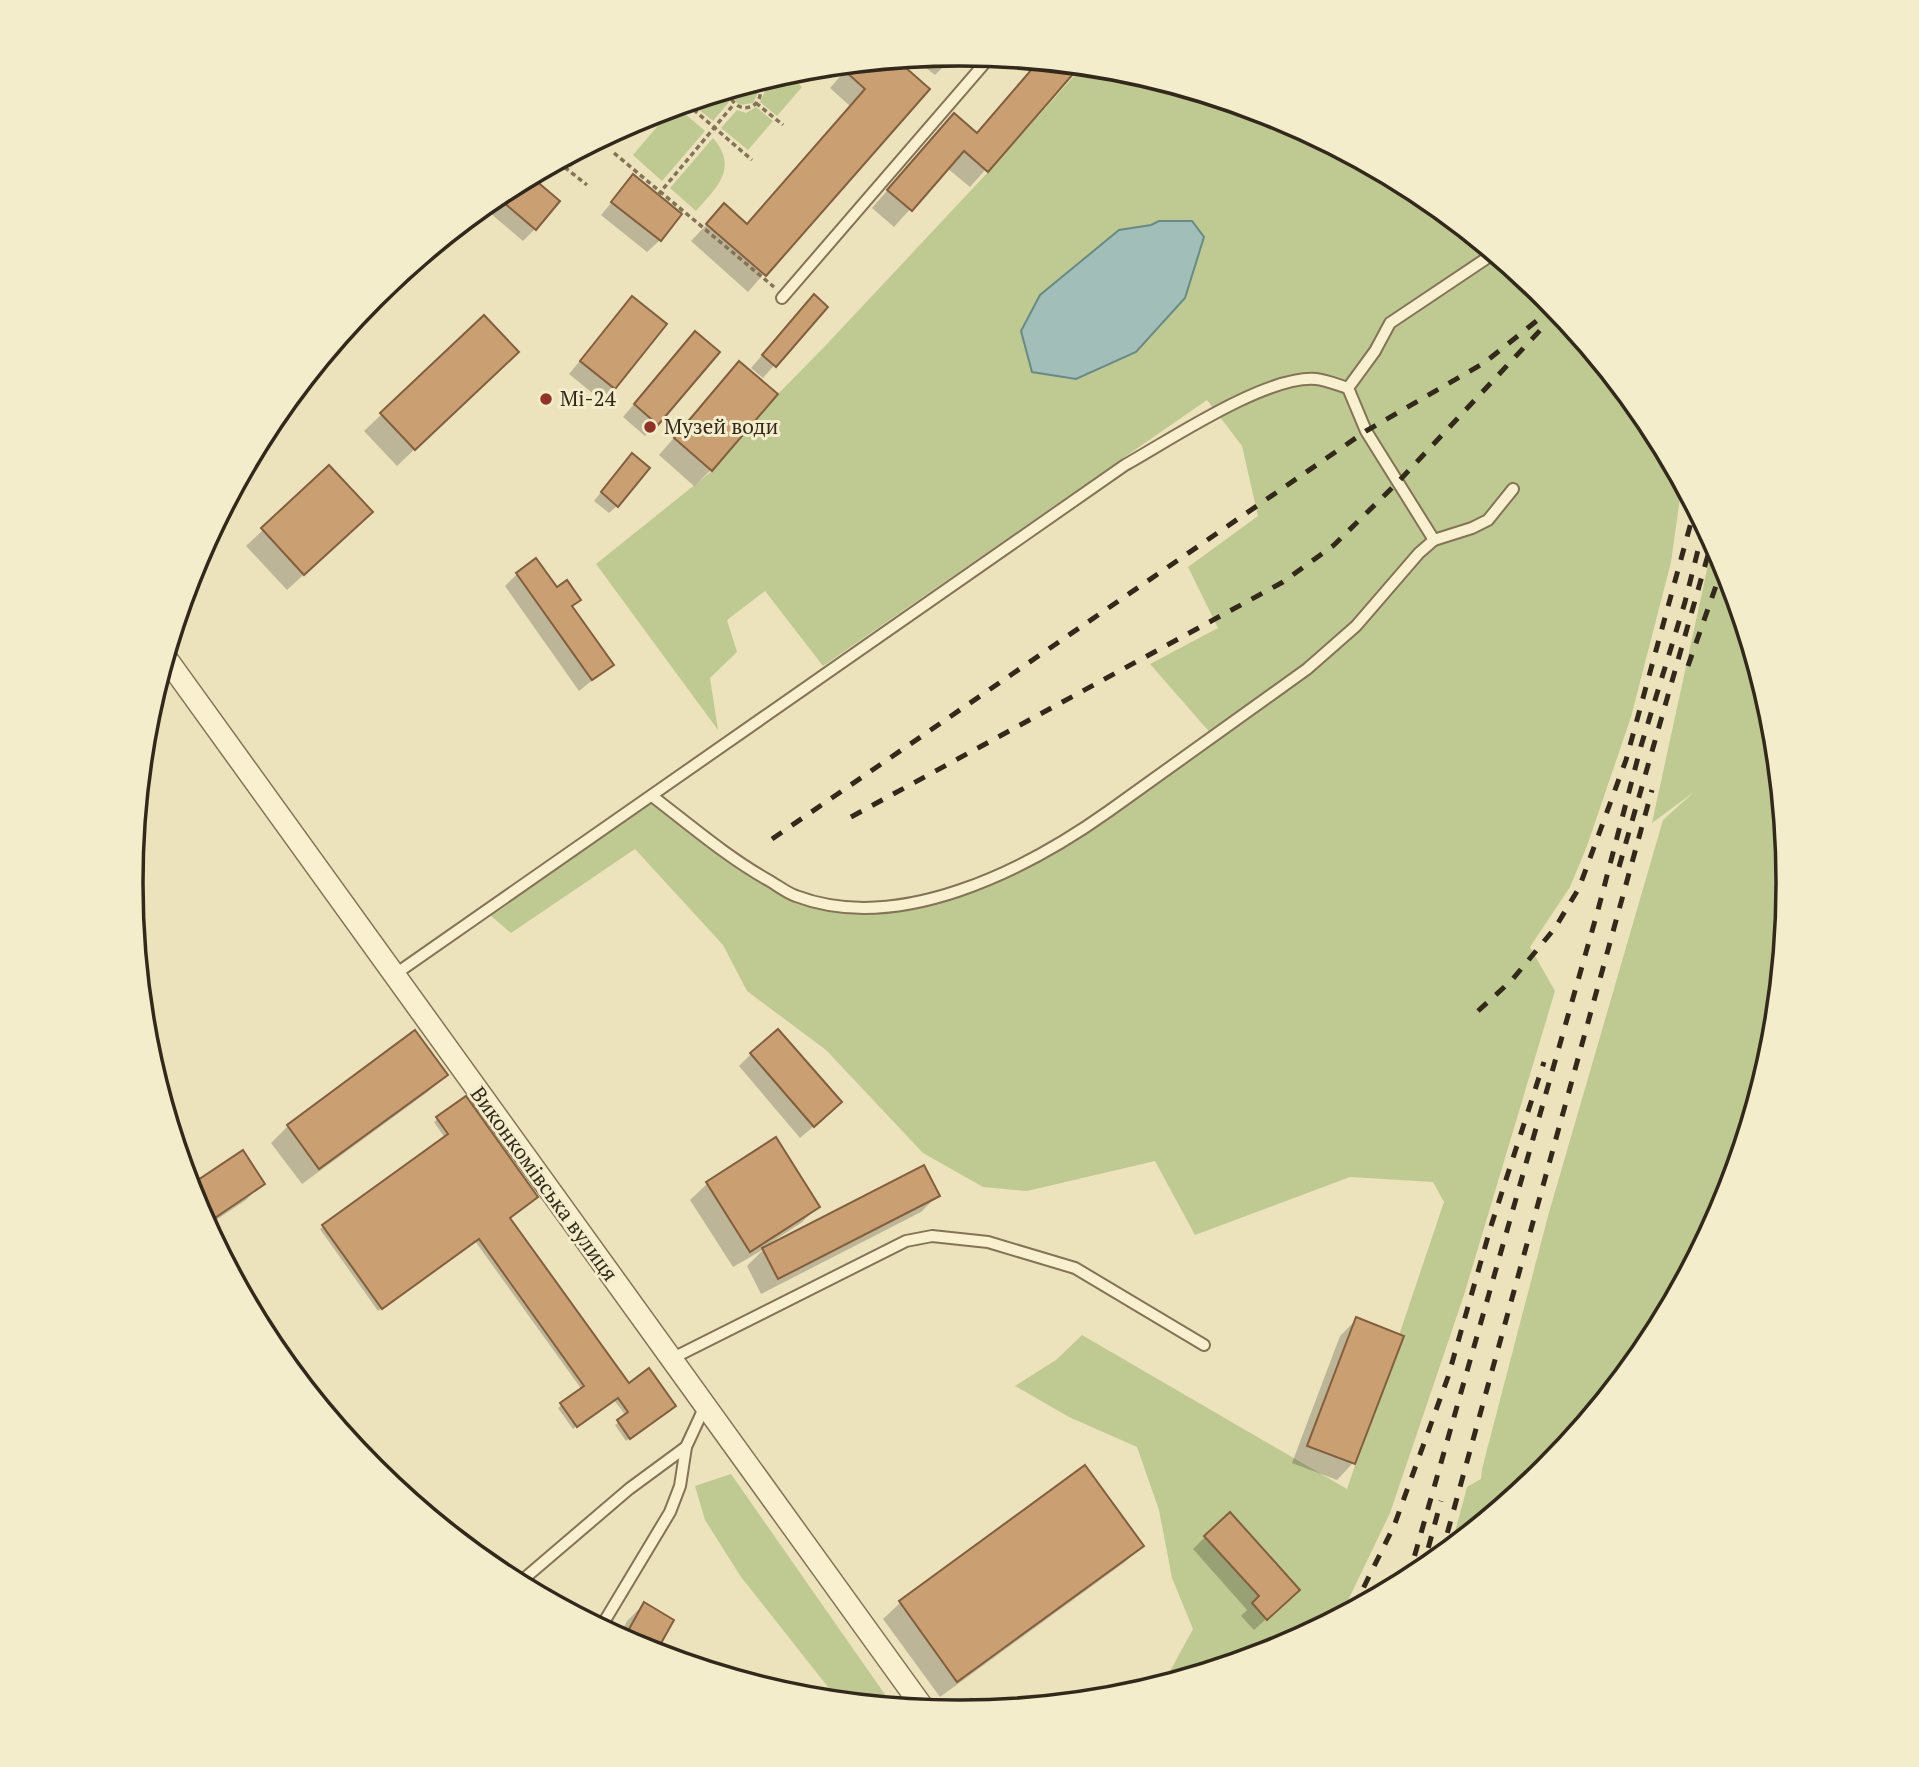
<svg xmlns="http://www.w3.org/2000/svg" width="1919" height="1767" font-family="'PT Serif',serif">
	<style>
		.green { fill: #beca92 }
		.water { fill: #a1beb8; stroke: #698b86; stroke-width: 2 }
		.shadow { fill: #0003 }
		.building { fill: #caa073; stroke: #825f3d; stroke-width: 2 }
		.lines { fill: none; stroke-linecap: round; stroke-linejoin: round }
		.lane-casing { stroke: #847357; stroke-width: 14 }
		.street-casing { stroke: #847357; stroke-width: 24 }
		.path { stroke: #847357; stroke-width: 3.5; stroke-dasharray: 5 3.5; stroke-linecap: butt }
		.lane { stroke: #f8f0cf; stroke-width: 10 }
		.street { stroke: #f8f0cf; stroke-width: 21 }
		.rail { stroke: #33291b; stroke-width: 5; stroke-dasharray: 12 12; stroke-linecap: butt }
		.poi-dot { fill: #923128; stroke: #f4edcc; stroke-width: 2.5 }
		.labels { text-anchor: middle; stroke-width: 6; stroke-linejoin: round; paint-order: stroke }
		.poi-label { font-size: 21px; fill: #33291b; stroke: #f4edcc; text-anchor: start }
		.street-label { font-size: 21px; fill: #33291b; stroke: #f4edcc }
		.rim { fill: none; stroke: #33291b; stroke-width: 3.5 }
	</style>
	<rect width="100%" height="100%" fill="#ece3bd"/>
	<!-- green -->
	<g class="green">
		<path d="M1083,66l39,4 117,36c12,6 25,8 38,12l144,76 125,103 103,126 33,61 -11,78 -40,155 -44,129 -17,41 -40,60 25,44 -91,304 -74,218 -49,102 -65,35 -113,34 30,-55 -21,-51 -13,-68 -22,-63 -68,-30 -54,-31 41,-26 26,-25 265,154 97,-287 -11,-20 -83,-5 -155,58 -40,-74 -128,30 -44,-4 -60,-34 -97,-103 -79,-59 -24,-46 -88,-96 -124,84 -21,-18 113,-78 49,-41 92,71 90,38 57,1 88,-24 81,-40 153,-106 -63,-72 68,-36 -30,-61 70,-51 -16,-70 -35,-46 -384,266 -58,-75 -38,29 10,32 -27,26 8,52 -122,-166 116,-93 66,-77 49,-50 162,-173z"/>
		<path d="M787,74l15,13 -25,29 -17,-14 5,-11 -4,-9z"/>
		<path d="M755,83l4,8 -6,12 -13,2 -7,-5 -2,-10z"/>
		<path d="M724,92l5,10 -16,19 -22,-18z"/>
		<path d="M677,107l28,24 -43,50 -29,-26 40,-47z"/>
		<path d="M756,107l17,14 -25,29 -27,-22 16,-18 9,3z"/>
		<path d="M713,138c26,30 4,49 -17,73l-26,-23z"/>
		<path d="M592,144l-21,24 -9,-8z"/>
		<path d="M1713,542l13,25 47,155 16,162 -16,162 -48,155 -76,144 -103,125 -95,77 16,-60 14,-8 1,-10 66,-253 115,-396 31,-28 -42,31z"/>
		<path d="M731,1474l162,232 -54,-5 -98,-124 -36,-57 -10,-34z"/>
		<path d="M971,1697l15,13 -27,3z"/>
	</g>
	<!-- water -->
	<path class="water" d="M1159,221h33l12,16 -19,61 -49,54 -60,27 -44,-7 -11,-41 19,-36 79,-65 32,-5z"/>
	<!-- shadow -->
	<g class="shadow">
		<path d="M955,55l-20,20 -20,-16z"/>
		<path d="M1038,62l40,4 -108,121 -23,-19 -53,59 -22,-19 66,-76 37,2z"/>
		<path d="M850,65l77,24 -179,203 -57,-51 33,-35 22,19 104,-119 -20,-18z"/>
		<path d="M535,175l-4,4 4,50 -12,12 -40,-34 16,-13z"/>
		<path d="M633,177l27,63 -13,12 -46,-37z"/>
		<path d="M632,298l-19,90 -12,12 -32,-26z"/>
		<path d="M826,307l-63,71 -12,-10 51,-59z"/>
		<path d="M484,317l16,51 -103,98 -33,-35z"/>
		<path d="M683,346l-26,78 -12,12 -22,-19z"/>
		<path d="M739,363l-28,107 -17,16 -35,-31z"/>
		<path d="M624,463l-7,43 -8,7 -15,-12z"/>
		<path d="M329,467l25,61 -67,62 -41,-44z"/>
		<path d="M517,574l62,26 -8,7 40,58 -32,26 -74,-105z"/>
		<path d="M751,1054l76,61 -27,23 -61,-72z"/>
		<path d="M446,1074l-17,17 -127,93 -31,-41 17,-17z"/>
		<path d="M465,1098l43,120 120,168 42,23 -44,32 -11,-16 11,-9 -12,-16 -41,29 -15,-21 24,-18 -107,-149 -97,70 -58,-82 125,-91 -11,-16z"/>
		<path d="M776,1140l42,67 -17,16 -31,20 2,2 166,-50 -17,17 -160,82 -14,-28 17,-17 -31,18 -43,-67 17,-16z"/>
		<path d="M242,1153l21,30 -17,17 -39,26 -14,-26 -4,-12z"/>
		<path d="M1357,1319l-4,144 -16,17 -45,-17 48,-127z"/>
		<path d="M1085,1468l57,78 -17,16 -185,135 -57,-78 17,-16z"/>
		<path d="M1205,1537l80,65 -31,28 -13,-14 6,-6 -54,-61z"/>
		<path d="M644,1604l10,49 -35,-16 8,-16z"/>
	</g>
	<!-- building -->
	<g class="building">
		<path d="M897,60l33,29 -164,187 -60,-52 18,-21 23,21 118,-135 -20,-18 5,-6z"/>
		<path d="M1038,62l42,4 -92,106 -24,-21 -52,60 -25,-21 67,-77 23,20z"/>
		<path d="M538,173l-4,6 26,22 -24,29 -40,-34z"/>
		<path d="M633,174l49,40 -21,27 -50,-39z"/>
		<path d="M814,294l14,13 -52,60 -14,-12z"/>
		<path d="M632,296l35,28 -52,65 -35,-28z"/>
		<path d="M484,315l35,37 -104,98 -35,-37z"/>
		<path d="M695,331l25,21 -62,73 -24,-21z"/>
		<path d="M739,361l39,33 -66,77 -38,-33z"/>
		<path d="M632,453l18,15 -32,39 -17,-15z"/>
		<path d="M329,465l44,47 -69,63 -43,-47z"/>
		<path d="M536,558l21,29 10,-7 14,20 -9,6 42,59 -22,15 -76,-107z"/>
		<path d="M778,1029l64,73 -28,25 -64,-74z"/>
		<path d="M415,1030l33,45 -129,94 -32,-44z"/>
		<path d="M466,1096l72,101 -28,21 119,165 20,-15 27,38 -46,33 -13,-19 11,-8 -10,-14 -41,29 -17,-24 24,-17 -105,-147 -97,70 -60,-84 126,-91 -12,-17z"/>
		<path d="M776,1137l44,70 -70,45 -44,-70z"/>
		<path d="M243,1150l22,34 -59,40 -13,-24 -4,-14z"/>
		<path d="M924,1165l16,31 -162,83 -16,-31z"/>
		<path d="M1356,1317l48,19 -49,128 -48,-18z"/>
		<path d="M1085,1465l59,81 -187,136 -58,-81z"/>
		<path d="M1230,1512l70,78 -33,30 -15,-17 7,-7 -55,-60z"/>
		<path d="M644,1602l30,18 -19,34 -32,-14z"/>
	</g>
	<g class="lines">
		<!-- lane casing -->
		<g class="lane-casing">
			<g id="lane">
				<path d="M782,298l208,-241"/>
				<path d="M1348,388l18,43 68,109"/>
				<path d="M652,796c38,29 75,61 116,84 9,5 19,13 28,16 103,39 230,-26 313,-85l198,-142 49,-43 63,-73 15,-13 38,-12 16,-8 25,-31"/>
				<path d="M394,975l731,-510c45,-25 141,-90 191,-86 10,1 22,6 32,9l27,-37 15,-28 103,-69"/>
				<path d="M671,1359l235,-118 26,-5 56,6 87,26 129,77"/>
				<path d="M519,1583l110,-94 57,-42"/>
				<path d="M601,1627l69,-115 10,-26 6,-39 19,-41"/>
			</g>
		</g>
		<!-- street casing -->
		<g class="street-casing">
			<path id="street" d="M166,658l758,1051"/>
		</g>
		<!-- path -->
		<g class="path">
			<path d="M729,91c4,28 41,18 29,-9"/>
			<path d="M756,103l27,22"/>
			<path d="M687,104l65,56"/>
			<path d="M625,127l6,5"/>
			<path d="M614,153l160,134"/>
			<path d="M558,162l29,23"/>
			<path d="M658,195l76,-91"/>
		</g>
		<!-- lane -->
		<use href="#lane" class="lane"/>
		<!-- street -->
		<use href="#street" class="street"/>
		<!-- rail -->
		<g class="rail">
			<path d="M1688,666l36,-103"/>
			<path d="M851,817l432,-235 51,-37 64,-63 148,-158"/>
			<path d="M772,839l594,-408 118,-68 70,-56"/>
			<path d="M1619,867l93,-326"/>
			<path d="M1478,1011l34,-31 43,-52 24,-40 47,-128 69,-252"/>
			<path d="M1441,1556l211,-766"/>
			<path d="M1422,1571l19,-70"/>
			<path d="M1408,1579l190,-669 43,-164 44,-144 19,-76"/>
			<path d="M1353,1609l41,-83 54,-149 43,-151 53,-164"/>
		</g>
	</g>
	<!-- markers -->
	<g class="poi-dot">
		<circle cx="546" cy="399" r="7"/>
		<circle cx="650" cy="427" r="7"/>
	</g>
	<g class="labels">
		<!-- poi labels -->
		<g class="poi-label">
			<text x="560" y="406">Мі-24</text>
			<text x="664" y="434">Музей води</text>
		</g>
		<!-- street labels -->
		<g class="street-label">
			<text transform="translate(544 1184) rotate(54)" y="7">Виконкомівська вулиця</text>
		</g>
	</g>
	<!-- crop -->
	<path d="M0 0H1919V1767H0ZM959 66H960A816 816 0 0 1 1776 882V884A816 816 0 0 1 960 1700H959A816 816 0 0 1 143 884V882A816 816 0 0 1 959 66Z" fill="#f4edcc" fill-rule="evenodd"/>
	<path class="rim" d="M959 66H960A816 816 0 0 1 1776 882V884A816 816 0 0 1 960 1700H959A816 816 0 0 1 143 884V882A816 816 0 0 1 959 66Z"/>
</svg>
